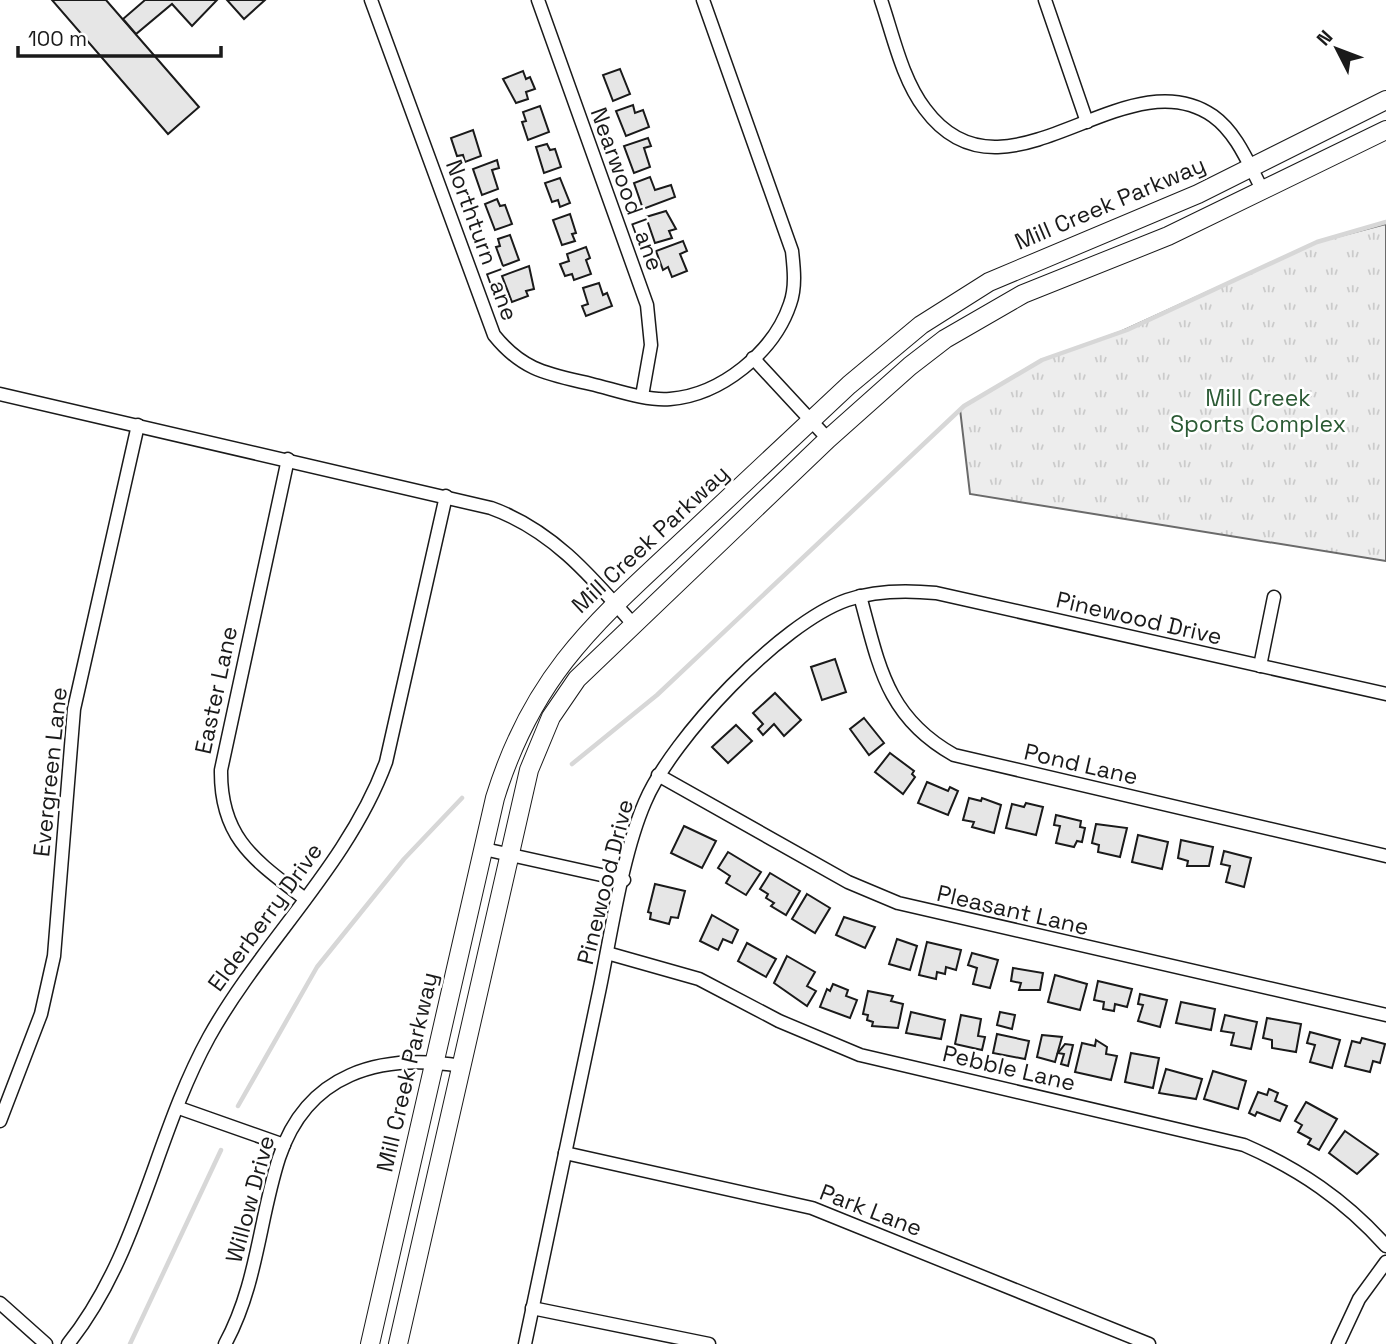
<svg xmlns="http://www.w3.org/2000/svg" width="1386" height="1344" font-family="'Space Grotesk',sans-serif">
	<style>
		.park { fill: url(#park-tufts); stroke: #6a6a6a; stroke-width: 2 }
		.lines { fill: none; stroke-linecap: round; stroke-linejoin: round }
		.stream { stroke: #d7d7d7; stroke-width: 4.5 }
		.building { fill: #e6e6e6; stroke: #1a1a1a; stroke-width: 2 }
		.street-casing { stroke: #1a1a1a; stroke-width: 15 }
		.secondary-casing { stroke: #1a1a1a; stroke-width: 20 }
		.street { stroke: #fff; stroke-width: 12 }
		.secondary { stroke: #fff; stroke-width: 18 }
		.labels { text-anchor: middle; stroke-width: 5; stroke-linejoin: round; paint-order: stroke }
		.street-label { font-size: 23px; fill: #1a1a1a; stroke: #fff }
		.park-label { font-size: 23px; fill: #2b5a34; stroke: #fff }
	</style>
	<defs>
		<pattern id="park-tufts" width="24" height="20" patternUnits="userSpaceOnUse" patternTransform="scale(1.75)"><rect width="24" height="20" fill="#ededed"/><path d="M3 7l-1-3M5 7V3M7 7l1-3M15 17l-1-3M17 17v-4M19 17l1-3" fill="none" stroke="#cbcbcb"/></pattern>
	</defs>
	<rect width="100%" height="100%" fill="#fff"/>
	<!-- park -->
	<path class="park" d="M1386,224v337l-416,-67 -10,-85 82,-49 78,-28 197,-90z"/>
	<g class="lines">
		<!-- stream -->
		<g class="stream">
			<path d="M572,764l85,-69 307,-289 78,-46 85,-30 190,-88 69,-20"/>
			<path d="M238,1106l79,-139 87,-108 58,-61"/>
			<path d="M130,1344l91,-194"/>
		</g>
	</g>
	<!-- building -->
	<g class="building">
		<path d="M52,0h54l93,107 -31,27z"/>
		<path d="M145,0h72l-25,26 -20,-22 -36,30 -13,-15z"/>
		<path d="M227,0h38l-21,19z"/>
		<path d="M620,69l10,25 -17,7 -10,-26z"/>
		<path d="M523,71l3,8 4,-2 5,12 -9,3 2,7 -12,4 -13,-24z"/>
		<path d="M633,105l2,8 8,-3 6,17 -23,9 -10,-25z"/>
		<path d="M540,106l9,26 -21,8 -6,-18 4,-1 -3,-9z"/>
		<path d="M473,130l8,26 -16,6 -2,-7 -6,1 -6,-18z"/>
		<path d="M648,138l3,8 -7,2 6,19 -16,6 -10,-27z"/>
		<path d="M547,144l3,6 5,-1 6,18 -17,6 -8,-26z"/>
		<path d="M497,160l2,8 -7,2 6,19 -16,6 -9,-26z"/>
		<path d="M650,177l5,13 16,-5 4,12 -32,12 -9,-26z"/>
		<path d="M560,178l10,25 -10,4 -2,-7 -6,2 -7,-19z"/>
		<path d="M497,199l3,7 5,-1 7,19 -17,6 -10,-26z"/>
		<path d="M666,211l10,18 -7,2 3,7 -17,5 -9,-26z"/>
		<path d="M570,214l6,19 -4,1 3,7 -13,4 -9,-25z"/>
		<path d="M510,235l9,25 -16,6 -7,-19 4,-1 -2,-7z"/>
		<path d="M683,241l4,10 -7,3 7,17 -15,6 -4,-10 -5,3 -7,-19z"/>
		<path d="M586,247l4,11 -4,2 5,14 -17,6 -2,-6 -7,2 -5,-12 9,-3 -2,-7z"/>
		<path d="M529,266l5,23 -8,2 2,5 -16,6 -10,-26z"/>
		<path d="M599,283l4,12 4,-2 5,13 -26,10 -4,-10 6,-2 -5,-16z"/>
		<path d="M835,659l11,33 -24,8 -11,-33z"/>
		<path d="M775,693l26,27 -17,16 -10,-12 -11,11 -5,-6 5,-5 -10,-11z"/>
		<path d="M864,718l20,25 -15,12 -19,-26z"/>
		<path d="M736,725l16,16 -24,22 -16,-16z"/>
		<path d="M890,753l24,18 -2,3 3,3 -12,17 -28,-22z"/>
		<path d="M927,782l21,9 2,-4 8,4 -10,24 -30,-12z"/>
		<path d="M969,798l12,3 1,-3 19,7 -7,28 -22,-6 2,-5 -11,-2z"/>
		<path d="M1026,803l17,4 -7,28 -30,-7 6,-24 12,3z"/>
		<path d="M1056,815l25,6 -1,6 5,1 -3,14 -5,-1 -3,6 -18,-4 4,-17 -6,-1z"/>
		<path d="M1096,824l31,4 -7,29 -22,-5 1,-7 -7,-2z"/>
		<path d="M684,826l32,15 -14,27 -31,-15z"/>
		<path d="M1138,835l30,7 -6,27 -30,-7z"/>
		<path d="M1181,840l32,7 -4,19h-22l1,-5 -10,-3z"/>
		<path d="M1224,851l27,7 -7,29 -18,-5 4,-16 -9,-2z"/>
		<path d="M728,852l33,20 -15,23 -20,-12 4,-7 -12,-8z"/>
		<path d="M770,873l30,18 -14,24 -15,-9 3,-3 -8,-5 2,-4 -8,-5z"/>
		<path d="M655,884l30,7 -7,27 -7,-1 -2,7 -19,-5 1,-6 -3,-1z"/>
		<path d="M807,894l23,14 -15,25 -23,-14z"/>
		<path d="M712,915l26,15 -6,13 -9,-4 -5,11 -18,-9z"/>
		<path d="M844,917l31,10 -10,21 -29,-13z"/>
		<path d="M897,939l20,7 -7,24 -21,-6z"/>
		<path d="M927,942l34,8 -5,20 -10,-3 -1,7 -8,-2 -1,7 -17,-4z"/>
		<path d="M747,943l29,16 -10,18 -28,-16z"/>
		<path d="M972,953l26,7 -8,28 -17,-4 4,-16 -9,-3z"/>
		<path d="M787,956l28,16 -8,14 9,5 -9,15 -33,-23z"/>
		<path d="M1013,968l30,5 -3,17h-21l2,-7 -10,-2z"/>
		<path d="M1055,975l32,9 -7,26 -32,-8z"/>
		<path d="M1098,981l34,8 -5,18 -12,-3 -1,7 -11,-2 1,-7 -10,-2z"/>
		<path d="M833,984l15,6 -2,6 11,4 -7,18 -30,-11 7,-18 3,2z"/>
		<path d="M868,991l25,5 -2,5 12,3 -5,24 -26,-2 1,-4 -6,-2 1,-5 -5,-1z"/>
		<path d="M1140,994l27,6 -7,27 -22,-6 5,-16 -5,-1z"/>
		<path d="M1181,1002l34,7 -4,21 -35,-7z"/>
		<path d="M911,1012l34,8 -4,19 -35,-6z"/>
		<path d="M1000,1012l15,3 -3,14 -15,-4z"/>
		<path d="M961,1015l20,4 -3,17 7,1 -3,13 -27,-6z"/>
		<path d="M1225,1015l32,7 -6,27 -20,-4 3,-12 -13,-2z"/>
		<path d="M1267,1018l34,6 -5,28 -24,-4v-8l-9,-2z"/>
		<path d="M1310,1032l30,8 -8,28 -22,-6 5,-17 -8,-2z"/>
		<path d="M997,1034l32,7 -4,18 -32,-6z"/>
		<path d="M1042,1035l20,2 -7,25 -18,-5z"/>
		<path d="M1362,1038l23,6 -5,19 -7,-2 -3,11 -25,-6 7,-25 8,2z"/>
		<path d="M1096,1040l11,7 -1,7 11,2 -6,24 -36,-8 7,-29 13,3z"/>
		<path d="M1065,1044l8,1 -5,21 -7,-2 3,-10 -6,-1z"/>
		<path d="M1131,1053l28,5 -6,30 -28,-6z"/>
		<path d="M1166,1069l36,10 -6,20 -37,-6z"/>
		<path d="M1213,1071l33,10 -8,28 -34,-10z"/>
		<path d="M1269,1089l9,4 -3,8 12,5 -7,15 -23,-9 -2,4 -6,-3 9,-21 9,3z"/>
		<path d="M1306,1102l31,17 -18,31 -11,-6 3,-5 -13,-7 4,-7 -7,-4z"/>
		<path d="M1345,1131l33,23 -21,20 -28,-21z"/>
	</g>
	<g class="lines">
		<!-- street casing -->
		<g class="street-casing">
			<g id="street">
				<path d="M371,0l123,335c29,36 54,39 97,49 25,6 54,17 79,15 51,-4 104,-47 120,-95 6,-17 4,-35 2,-53l-89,-251"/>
				<path d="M538,0l109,305 4,40 -9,51"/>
				<path d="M881,0c12,35 21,79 44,109 80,108 199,-55 288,7 24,17 36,49 50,75"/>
				<path d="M1045,0l42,122"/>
				<path d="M753,358l75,81"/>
				<path d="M0,394l491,114c61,22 100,68 142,116"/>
				<path d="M288,459l-67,311c-1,69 35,91 84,129"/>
				<path d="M860,596c19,69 26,121 94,159l432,101"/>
				<path d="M1260,666l14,-69"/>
				<path d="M658,775l190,107 50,21 488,112"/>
				<path d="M484,849l140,31"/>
				<path d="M607,953l92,26 80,42 81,34 384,90c55,24 101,55 142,101"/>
				<path d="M179,1108l105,37"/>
				<path d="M0,1121l41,-107 13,-58 20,-247 64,-284"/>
				<path d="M565,1153l247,55 337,136"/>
				<path d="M0,1303l46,41"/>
				<path d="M532,1308l177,36"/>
				<path d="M68,1344c72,-90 86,-207 141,-307 53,-95 139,-172 177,-275l60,-266"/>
				<path d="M225,1344c32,-58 34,-124 54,-186 28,-85 101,-105 182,-92"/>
				<path d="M525,1344c25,-117 49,-235 74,-352 12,-57 23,-137 46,-190 27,-64 136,-179 202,-202 29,-10 59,-10 89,-7l450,101"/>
				<path d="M1338,1344l21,-45 27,-37"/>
			</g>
		</g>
		<!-- secondary casing -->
		<g class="secondary-casing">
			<g id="secondary">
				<path d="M370,1344l125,-546c39,-126 102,-177 195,-264 53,-49 106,-99 159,-149l72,-60 68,-43 209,-88 188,-94"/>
				<path d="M398,1344l131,-574 22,-53 26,-38 251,-240 82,-73 35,-27 78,-45 145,-58 218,-106"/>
			</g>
		</g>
		<!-- street -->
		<use href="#street" class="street"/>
		<!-- secondary -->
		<use href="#secondary" class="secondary"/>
	</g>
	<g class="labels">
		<!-- street labels -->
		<g class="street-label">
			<text transform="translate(627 189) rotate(70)" y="8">Nearwood Lane</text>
			<text transform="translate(1110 203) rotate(-23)" y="8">Mill Creek Parkway</text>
			<text transform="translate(482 240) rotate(70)" y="8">Northturn Lane</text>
			<text transform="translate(650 539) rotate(-43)" y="8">Mill Creek Parkway</text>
			<text transform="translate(1139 618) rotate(13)" y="8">Pinewood Drive</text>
			<text transform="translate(216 690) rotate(-78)" y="8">Easter Lane</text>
			<text transform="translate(1081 764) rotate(13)" y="8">Pond Lane</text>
			<text transform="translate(50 772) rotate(-84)" y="8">Evergreen Lane</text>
			<text transform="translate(605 882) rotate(-76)" y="8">Pinewood Drive</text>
			<text transform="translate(1013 910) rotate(13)" y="8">Pleasant Lane</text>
			<text transform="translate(265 917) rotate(-54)" y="8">Elderberry Drive</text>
			<text transform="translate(1009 1068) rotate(13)" y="8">Pebble Lane</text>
			<text transform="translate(407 1072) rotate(-77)" y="8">Mill Creek Parkway</text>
			<text transform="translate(250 1199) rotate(-75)" y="8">Willow Drive</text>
			<text transform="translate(871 1210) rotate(21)" y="8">Park Lane</text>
		</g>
		<!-- park labels -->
		<g class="park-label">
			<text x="1258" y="406">Mill Creek<tspan x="1258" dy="26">Sports Complex</tspan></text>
		</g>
	</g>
	<!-- north arrow -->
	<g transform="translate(1337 49) rotate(312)" stroke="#ffffff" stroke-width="5" paint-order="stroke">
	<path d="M0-5L12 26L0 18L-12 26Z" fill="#1a1a1a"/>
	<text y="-10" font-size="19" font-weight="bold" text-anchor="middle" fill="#1a1a1a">N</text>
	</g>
	<!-- scale -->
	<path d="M18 46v10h203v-10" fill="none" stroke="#1a1a1a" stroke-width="3.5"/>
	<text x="28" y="46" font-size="21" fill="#1a1a1a" stroke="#ffffff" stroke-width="5" paint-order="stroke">100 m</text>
</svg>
